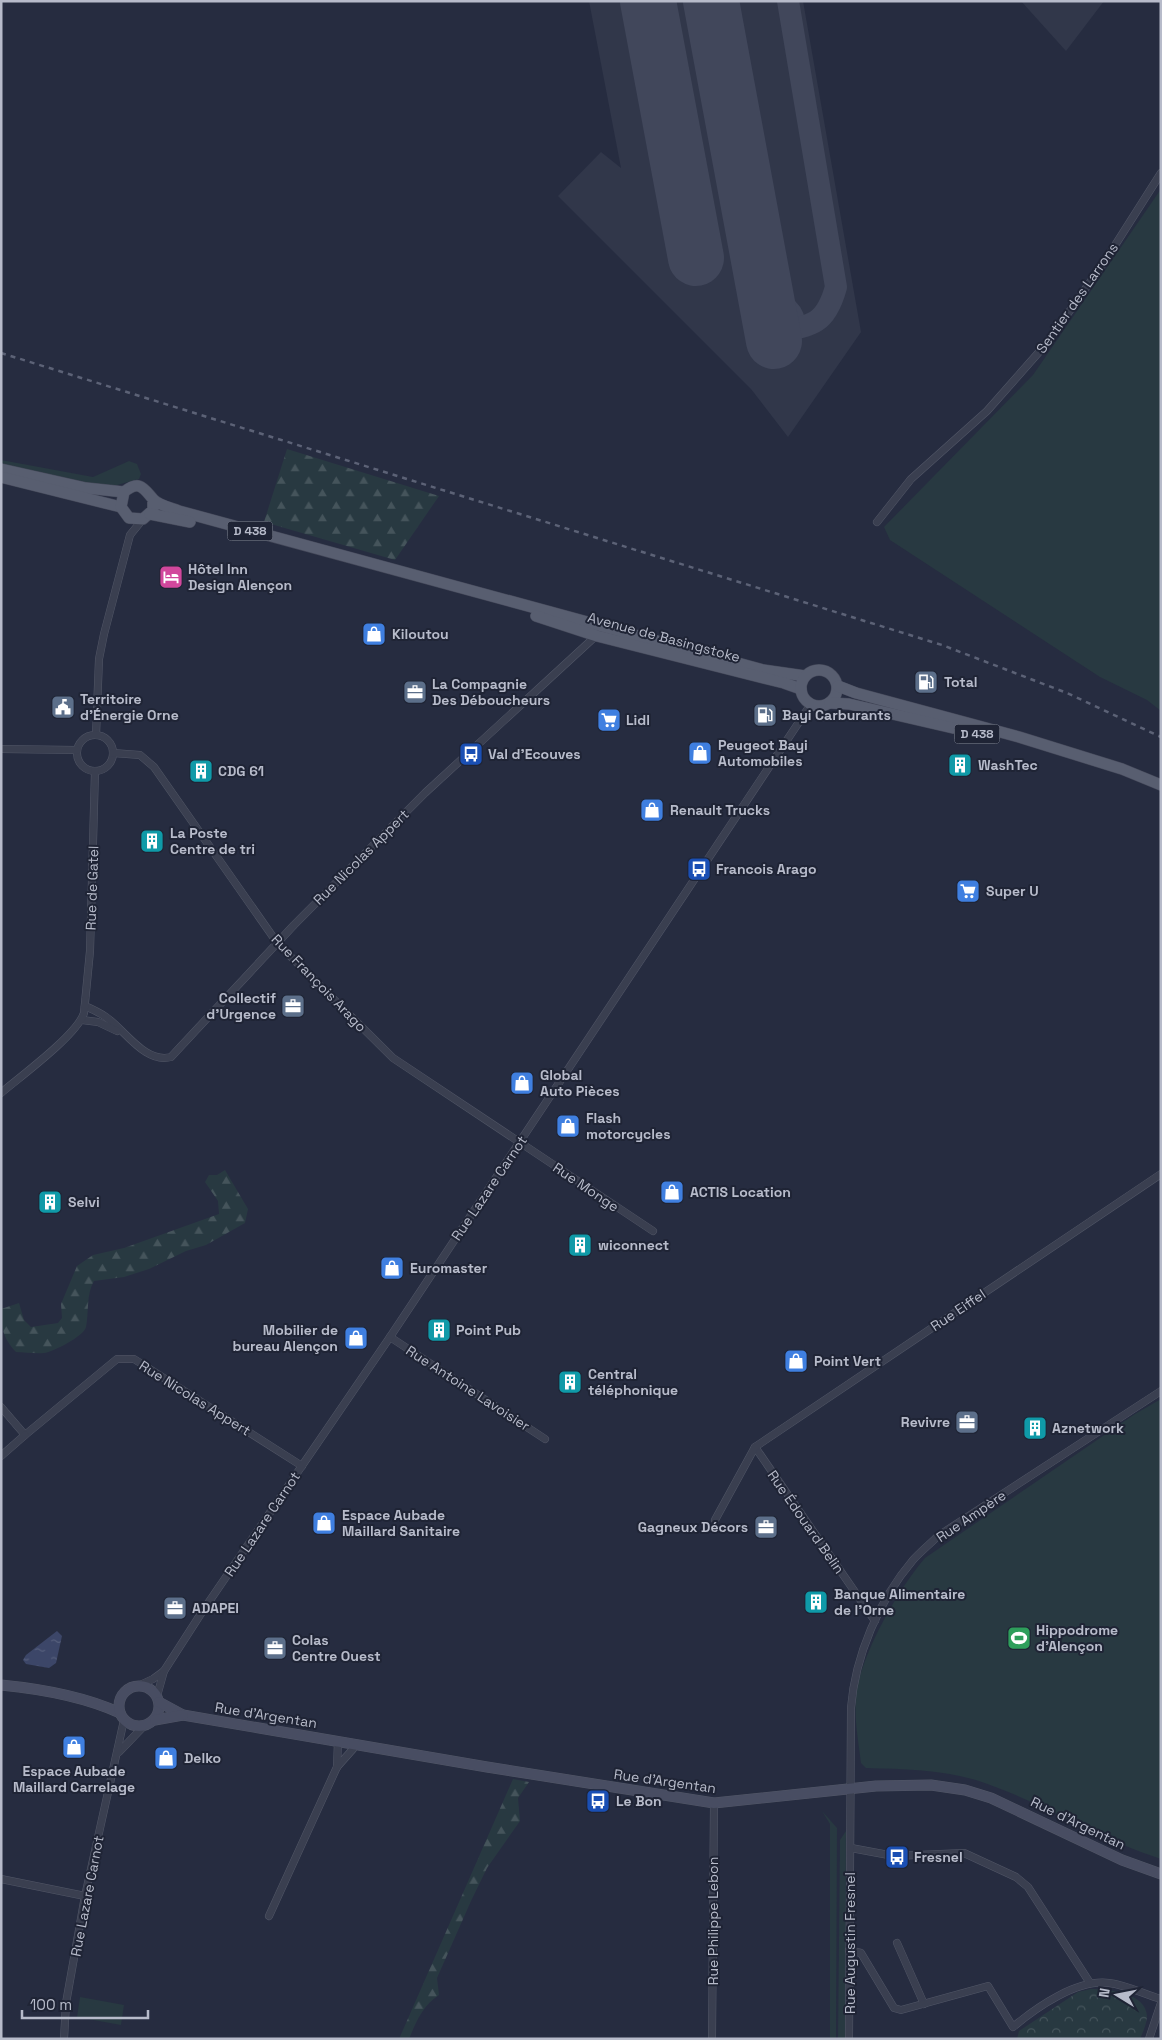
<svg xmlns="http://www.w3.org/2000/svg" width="1162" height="2040" font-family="'Space Grotesk',sans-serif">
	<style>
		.airport { fill: #31374a }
		.green { fill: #283941 }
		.forest { fill: url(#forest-firs) }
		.park { fill: url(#park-crowns) }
		.water { fill: url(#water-ripples) }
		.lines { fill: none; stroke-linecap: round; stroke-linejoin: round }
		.taxiway { stroke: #41475b; stroke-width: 22 }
		.runway { stroke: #41475b; stroke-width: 56 }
		.street-casing { stroke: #525767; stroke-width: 8 }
		.secondary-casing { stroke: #525767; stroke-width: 11 }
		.primary-casing { stroke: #444859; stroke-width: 12 }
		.street { stroke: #3a3f50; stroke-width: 7 }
		.secondary { stroke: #484d62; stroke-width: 10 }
		.primary { stroke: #585e70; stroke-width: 11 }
		.rail { stroke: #5c6276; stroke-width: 2.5; stroke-dasharray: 5 5; stroke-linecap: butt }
		.labels { text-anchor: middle; stroke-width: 4; stroke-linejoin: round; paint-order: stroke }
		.shield { fill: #1f2435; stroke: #898e9d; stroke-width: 1 }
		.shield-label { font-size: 12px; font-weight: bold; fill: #b7bbca }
		.street-label { font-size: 14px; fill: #b7bbca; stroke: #1f2435 }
		.poi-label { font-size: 14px; font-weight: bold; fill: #b7bbca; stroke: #1f2435; text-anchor: start }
	</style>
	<defs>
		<pattern id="forest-firs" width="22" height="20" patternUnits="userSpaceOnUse" patternTransform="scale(1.25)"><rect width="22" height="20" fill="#283941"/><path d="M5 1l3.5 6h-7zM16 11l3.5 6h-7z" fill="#45545b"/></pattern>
		<pattern id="park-crowns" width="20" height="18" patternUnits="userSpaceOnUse" patternTransform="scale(1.25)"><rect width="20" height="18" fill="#283941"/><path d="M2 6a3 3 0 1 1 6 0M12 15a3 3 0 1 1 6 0" fill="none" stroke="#45545b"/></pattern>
		<pattern id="water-ripples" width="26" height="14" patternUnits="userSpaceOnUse" patternTransform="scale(1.25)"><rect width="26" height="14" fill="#3c4668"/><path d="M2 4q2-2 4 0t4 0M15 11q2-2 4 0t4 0" fill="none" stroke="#565f7c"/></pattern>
	</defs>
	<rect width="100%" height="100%" fill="#262c40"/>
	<!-- airport -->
	<g class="airport">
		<path d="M589,1h214l58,331 -73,105 -37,-48 -193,-193 43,-44 20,16z"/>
		<path d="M1021,1h83l-38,50z"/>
	</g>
	<!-- green -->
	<g class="green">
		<path d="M1161,189v522l-14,-11 -47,-23 -210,-137 -6,-13 149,-152z"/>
		<path d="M1,460l92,17 36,-16 8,3 4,10 -2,5 -33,9 -105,-23z"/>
		<path d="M1161,1399v460c-63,-20 -119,-57 -182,-78 -34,-11 -76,-12 -113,-13l-5,-5c-3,-25 -8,-49 -4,-73 6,-39 42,-102 68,-132l210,-144z"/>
		<path d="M822,1811l15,17 -1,211h-6v-215z"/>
		<path d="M846,1831l-1,208h-7l2,-199z"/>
		<path d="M80,1997l44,8 -3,20 -44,-8z"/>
	</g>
	<!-- forest -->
	<g class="forest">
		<path d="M287,449l152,47 -44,64 -131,-38z"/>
		<path d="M225,1170l23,39 -3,14 -39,22 -20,6 -37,18 -25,8 -30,4c-8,13 -5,32 -8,46 -2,9 -33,25 -42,26 -9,1 -19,-1 -28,-1 -13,-14 -15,-24 -15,-43l18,-6 5,17 7,7 27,-4 4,-5 -1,-14 16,-38 16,-11 31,-7 95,-34 -1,-13 -13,-19 4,-7h8z"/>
		<path d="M513,1779l16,3 -11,16 2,23 -33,47 -16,33 -34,77 2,17c-16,10 -23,27 -30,44h-10z"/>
	</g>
	<!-- park -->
	<path class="park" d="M1091,1989c18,0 55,4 56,27 0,7 -4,16 -7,23h-123l2,-8 59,-39z"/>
	<!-- water -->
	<path class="water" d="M57,1631l5,5 -6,27 -7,5 -23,-4 -3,-4 3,-5z"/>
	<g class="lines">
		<!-- taxiway -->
		<g class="taxiway">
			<path d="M764,285c8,19 23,18 29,32l-2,11 -13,5"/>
			<path d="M772,332c38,-6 53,-5 64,-45l-48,-286"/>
		</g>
		<!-- runway -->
		<g class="runway">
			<path d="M648,1l48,257"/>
			<path d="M711,1l63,340"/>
		</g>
		<!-- street casing -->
		<g class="street-casing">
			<g id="street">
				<path d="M877,522l34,-43 76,-68 60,-68 58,-82 56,-88"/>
				<path d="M96,735l3,-76 5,-25 26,-99 13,-16"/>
				<circle cx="95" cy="753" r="18"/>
				<path d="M1,749l76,1"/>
				<path d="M113,753l27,2 14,12 124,177 115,114 260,173"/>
				<path d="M85,1006c7,3 15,7 21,11 19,13 39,47 65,40l123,-132 131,-132 173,-159"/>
				<path d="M82,1020l16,2 19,9"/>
				<path d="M1,1093c20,-17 76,-58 83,-80l6,-62 5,-180"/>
				<path d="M390,1337l155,102"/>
				<path d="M1,1407l24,28 92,-76h17l168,107"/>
				<path d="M755,1447l120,174"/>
				<path d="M1,1456l24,-21"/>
				<path d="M715,1520l40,-73 406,-273"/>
				<path d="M138,1686l15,-7 11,-8"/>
				<path d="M157,1696l7,-25 38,-59 188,-275 421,-633"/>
				<path d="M119,1752l25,-26"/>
				<path d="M337,1767l1,-26"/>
				<path d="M851,1848l43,8 70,-3 52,24 12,10 62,96"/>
				<path d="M1,1879l84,17"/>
				<path d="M269,1916l68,-149 16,-18v-6"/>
				<path d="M897,1943l27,61"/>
				<path d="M849,1950l12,3 33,55 7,2 87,-24 25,41c24,-20 64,-48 96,-44 17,2 35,11 52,16"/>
				<path d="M64,2039l2,-36 19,-107 39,-176"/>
				<path d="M712,2039l2,-236"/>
				<path d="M849,2039l2,-331c4,-52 28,-108 62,-148 7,-8 17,-16 25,-24l223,-145"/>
				<path d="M1149,2039l12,-36"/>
			</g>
		</g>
		<!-- secondary casing -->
		<g class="secondary-casing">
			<g id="secondary">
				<path d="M1,1685c41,4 82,11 119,28"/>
				<circle cx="139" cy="1706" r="20"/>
				<path d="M159,1702l24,13 304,52 227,36 162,-17 55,-1 34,5 26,8 131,62 39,14"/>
				<path d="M155,1720l28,-5"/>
			</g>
		</g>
		<!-- primary casing -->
		<g class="primary-casing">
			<g id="primary">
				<path d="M1,469l85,19 38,4"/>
				<path d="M1,477l120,30"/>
				<path d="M153,500v10l-10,9 -14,-1 -8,-11 3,-15c16,-13 20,-3 29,7 5,6 19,9 26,12l584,159 42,6"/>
				<path d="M150,514l40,8"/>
				<path d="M536,616l61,20 187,47 17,6"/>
				<circle cx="819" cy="688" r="18"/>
				<path d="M838,686l18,7 163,44 103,32 39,16"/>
				<path d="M830,703l19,1 104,24"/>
			</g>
		</g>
		<!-- street -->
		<use href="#street" class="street"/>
		<!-- secondary -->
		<use href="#secondary" class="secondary"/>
		<!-- primary -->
		<use href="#primary" class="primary"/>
		<!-- rail -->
		<path class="rail" d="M1,353l941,292 125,48 94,44"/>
	</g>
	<!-- icons -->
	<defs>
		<g id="hotel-square" transform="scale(1.25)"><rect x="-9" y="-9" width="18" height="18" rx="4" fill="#d1479c" stroke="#1f2435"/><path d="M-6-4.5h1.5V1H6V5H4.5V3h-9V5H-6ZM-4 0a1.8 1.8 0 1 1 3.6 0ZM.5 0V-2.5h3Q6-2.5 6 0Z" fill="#fff"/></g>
		<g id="shop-square" transform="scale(1.25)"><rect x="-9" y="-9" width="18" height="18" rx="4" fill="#3f7fe0" stroke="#1f2435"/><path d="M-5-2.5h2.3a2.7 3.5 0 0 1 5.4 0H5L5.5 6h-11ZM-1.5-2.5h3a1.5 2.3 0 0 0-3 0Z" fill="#fff"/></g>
		<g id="fuel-square" transform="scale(1.25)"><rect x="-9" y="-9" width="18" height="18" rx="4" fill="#5c6f8a" stroke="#1f2435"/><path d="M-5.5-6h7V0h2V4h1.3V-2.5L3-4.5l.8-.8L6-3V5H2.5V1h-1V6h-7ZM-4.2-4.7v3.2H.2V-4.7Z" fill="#fff"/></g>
		<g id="office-square" transform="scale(1.25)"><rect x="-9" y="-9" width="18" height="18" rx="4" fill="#5c6f8a" stroke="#1f2435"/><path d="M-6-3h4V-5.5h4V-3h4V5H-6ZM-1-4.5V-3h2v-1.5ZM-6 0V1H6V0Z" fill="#fff"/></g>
		<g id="civic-square" transform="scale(1.25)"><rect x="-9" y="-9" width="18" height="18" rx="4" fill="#5c6f8a" stroke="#1f2435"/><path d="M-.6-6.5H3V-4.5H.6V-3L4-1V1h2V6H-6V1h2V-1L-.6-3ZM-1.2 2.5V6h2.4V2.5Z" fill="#fff"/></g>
		<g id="supermarket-square" transform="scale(1.25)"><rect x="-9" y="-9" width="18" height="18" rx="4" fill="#3f7fe0" stroke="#1f2435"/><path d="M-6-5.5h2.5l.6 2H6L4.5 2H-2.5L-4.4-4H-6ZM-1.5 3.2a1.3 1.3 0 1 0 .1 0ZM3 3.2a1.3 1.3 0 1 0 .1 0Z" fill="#fff"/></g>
		<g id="bus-square" transform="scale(1.25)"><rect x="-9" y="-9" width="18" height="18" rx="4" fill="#1a4fb4" stroke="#1f2435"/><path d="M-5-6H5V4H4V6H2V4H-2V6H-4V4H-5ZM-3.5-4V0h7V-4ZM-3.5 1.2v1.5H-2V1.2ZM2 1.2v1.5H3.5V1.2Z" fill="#fff"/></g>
		<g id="building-square" transform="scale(1.25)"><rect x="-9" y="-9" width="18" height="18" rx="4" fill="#0f9aa8" stroke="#1f2435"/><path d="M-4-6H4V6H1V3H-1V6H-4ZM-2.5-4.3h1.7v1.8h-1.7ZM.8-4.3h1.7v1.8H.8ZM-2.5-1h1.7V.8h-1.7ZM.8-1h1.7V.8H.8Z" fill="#fff"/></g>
		<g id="stadium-square" transform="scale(1.25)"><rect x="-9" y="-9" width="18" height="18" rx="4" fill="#2e9e5b" stroke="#1f2435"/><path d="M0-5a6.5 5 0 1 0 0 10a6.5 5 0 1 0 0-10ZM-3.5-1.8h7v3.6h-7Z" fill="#fff"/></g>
	</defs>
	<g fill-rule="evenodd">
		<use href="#hotel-square" x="171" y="577"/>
		<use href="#shop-square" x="374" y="634"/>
		<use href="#fuel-square" x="926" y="682"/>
		<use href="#office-square" x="415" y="692"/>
		<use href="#civic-square" x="63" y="707"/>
		<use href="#fuel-square" x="765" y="715"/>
		<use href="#supermarket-square" x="609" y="720"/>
		<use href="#shop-square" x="700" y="753"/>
		<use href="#bus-square" x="471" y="754"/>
		<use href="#building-square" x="960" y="765"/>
		<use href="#building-square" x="201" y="771"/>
		<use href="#shop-square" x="652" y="810"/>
		<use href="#building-square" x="152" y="841"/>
		<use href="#bus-square" x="699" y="869"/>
		<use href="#supermarket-square" x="968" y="891"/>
		<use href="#office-square" x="293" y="1006"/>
		<use href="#shop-square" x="522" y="1083"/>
		<use href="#shop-square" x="568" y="1126"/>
		<use href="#shop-square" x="672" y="1192"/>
		<use href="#building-square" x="50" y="1202"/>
		<use href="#building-square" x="580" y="1245"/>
		<use href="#shop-square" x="392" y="1268"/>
		<use href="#building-square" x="439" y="1330"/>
		<use href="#shop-square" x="356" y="1338"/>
		<use href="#shop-square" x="796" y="1361"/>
		<use href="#building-square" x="570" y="1382"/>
		<use href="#office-square" x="967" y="1422"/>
		<use href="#building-square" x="1035" y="1428"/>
		<use href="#shop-square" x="324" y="1523"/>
		<use href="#office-square" x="766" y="1527"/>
		<use href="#building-square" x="816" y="1602"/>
		<use href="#office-square" x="175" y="1608"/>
		<use href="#stadium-square" x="1019" y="1638"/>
		<use href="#office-square" x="275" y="1648"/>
		<use href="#shop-square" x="74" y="1747"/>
		<use href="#shop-square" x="166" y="1758"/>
		<use href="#bus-square" x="598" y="1801"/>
		<use href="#bus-square" x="897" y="1857"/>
	</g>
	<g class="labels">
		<!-- shield labels -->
		<g class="shield">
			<rect x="227.5" y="521.5" width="45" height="19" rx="4"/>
			<rect x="954.5" y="724.5" width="45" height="19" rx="4"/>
		</g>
		<g class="shield-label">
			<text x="250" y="535">D 438</text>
			<text x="977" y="738">D 438</text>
		</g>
		<!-- street labels -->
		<g class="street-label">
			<text transform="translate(1077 298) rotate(-55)" y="5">Sentier des Larrons</text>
			<text transform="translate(664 637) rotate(15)" y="5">Avenue de Basingstoke</text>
			<text transform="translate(361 857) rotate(-45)" y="5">Rue Nicolas Appert</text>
			<text transform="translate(92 888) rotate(-88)" y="5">Rue de Gatel</text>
			<text transform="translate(319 983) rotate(46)" y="5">Rue François Arago</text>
			<text transform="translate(586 1187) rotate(34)" y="5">Rue Monge</text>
			<text transform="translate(489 1188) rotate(-56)" y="5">Rue Lazare Carnot</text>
			<text transform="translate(958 1310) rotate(-34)" y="5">Rue Eiffel</text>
			<text transform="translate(468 1388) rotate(33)" y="5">Rue Antoine Lavoisier</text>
			<text transform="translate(195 1398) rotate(32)" y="5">Rue Nicolas Appert</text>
			<text transform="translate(971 1516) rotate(-34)" y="5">Rue Ampère</text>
			<text transform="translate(806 1522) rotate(55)" y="5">Rue Édouard Belin</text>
			<text transform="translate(262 1524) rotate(-56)" y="5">Rue Lazare Carnot</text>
			<text transform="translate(266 1715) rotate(9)" y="5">Rue d'Argentan</text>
			<text transform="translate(665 1781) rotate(8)" y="5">Rue d'Argentan</text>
			<text transform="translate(1078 1823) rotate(26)" y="5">Rue d'Argentan</text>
			<text transform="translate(87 1896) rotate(-79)" y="5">Rue Lazare Carnot</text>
			<text transform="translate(713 1921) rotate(-90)" y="5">Rue Philippe Lebon</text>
			<text transform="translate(850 1943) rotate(-90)" y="5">Rue Augustin Fresnel</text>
		</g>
		<!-- poi labels -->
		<g class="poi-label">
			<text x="188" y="574">Hôtel Inn<tspan x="188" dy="16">Design Alençon</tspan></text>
			<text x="392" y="639">Kiloutou</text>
			<text x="944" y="687">Total</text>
			<text x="432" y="689">La Compagnie<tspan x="432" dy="16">Des Déboucheurs</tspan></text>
			<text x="80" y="704">Territoire<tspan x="80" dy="16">d'Énergie Orne</tspan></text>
			<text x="782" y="720">Bayi Carburants</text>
			<text x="626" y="725">Lidl</text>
			<text x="718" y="750">Peugeot Bayi<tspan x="718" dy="16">Automobiles</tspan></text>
			<text x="488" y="759">Val d'Ecouves</text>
			<text x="978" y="770">WashTec</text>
			<text x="218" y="776">CDG 61</text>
			<text x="670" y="815">Renault Trucks</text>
			<text x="170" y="838">La Poste<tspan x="170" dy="16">Centre de tri</tspan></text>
			<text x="716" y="874">Francois Arago</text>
			<text x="986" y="896">Super U</text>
			<text x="276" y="1003" text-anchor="end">Collectif<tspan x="276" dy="16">d’Urgence</tspan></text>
			<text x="540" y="1080">Global<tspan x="540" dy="16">Auto Pièces</tspan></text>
			<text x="586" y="1123">Flash<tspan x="586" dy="16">motorcycles</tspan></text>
			<text x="690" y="1197">ACTIS Location</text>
			<text x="68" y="1207">Selvi</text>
			<text x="598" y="1250">wiconnect</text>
			<text x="410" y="1273">Euromaster</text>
			<text x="338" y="1335" text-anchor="end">Mobilier de<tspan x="338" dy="16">bureau Alençon</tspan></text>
			<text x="456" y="1335">Point Pub</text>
			<text x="814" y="1366">Point Vert</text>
			<text x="588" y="1379">Central<tspan x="588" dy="16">téléphonique</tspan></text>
			<text x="950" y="1427" text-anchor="end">Revivre</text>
			<text x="1052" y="1433">Aznetwork</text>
			<text x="342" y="1520">Espace Aubade<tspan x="342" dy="16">Maillard Sanitaire</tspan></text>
			<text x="748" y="1532" text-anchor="end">Gagneux Décors</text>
			<text x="834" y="1599">Banque Alimentaire<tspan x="834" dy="16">de l'Orne</tspan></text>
			<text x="192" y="1613">ADAPEI</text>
			<text x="1036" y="1635">Hippodrome<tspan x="1036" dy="16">d'Alençon</tspan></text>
			<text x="292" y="1645">Colas<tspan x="292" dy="16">Centre Ouest</tspan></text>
			<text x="184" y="1763">Delko</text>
			<text x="74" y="1776" text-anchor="middle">Espace Aubade<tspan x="74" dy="16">Maillard Carrelage</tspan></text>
			<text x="616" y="1806">Le Bon</text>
			<text x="914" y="1862">Fresnel</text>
		</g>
	</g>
	<!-- border -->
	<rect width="1162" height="2040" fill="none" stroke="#b7bbca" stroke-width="5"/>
	<!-- north arrow -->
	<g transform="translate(1117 1995) rotate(280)" stroke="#1f2435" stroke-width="4" paint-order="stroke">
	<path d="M0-4L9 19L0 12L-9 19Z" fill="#b7bbca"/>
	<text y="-8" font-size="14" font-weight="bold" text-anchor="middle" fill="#b7bbca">N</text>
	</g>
	<!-- scale -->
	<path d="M22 2010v8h126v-8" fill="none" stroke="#b7bbca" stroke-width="2.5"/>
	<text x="30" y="2010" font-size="15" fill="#b7bbca" stroke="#1f2435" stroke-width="4" paint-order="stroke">100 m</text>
</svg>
